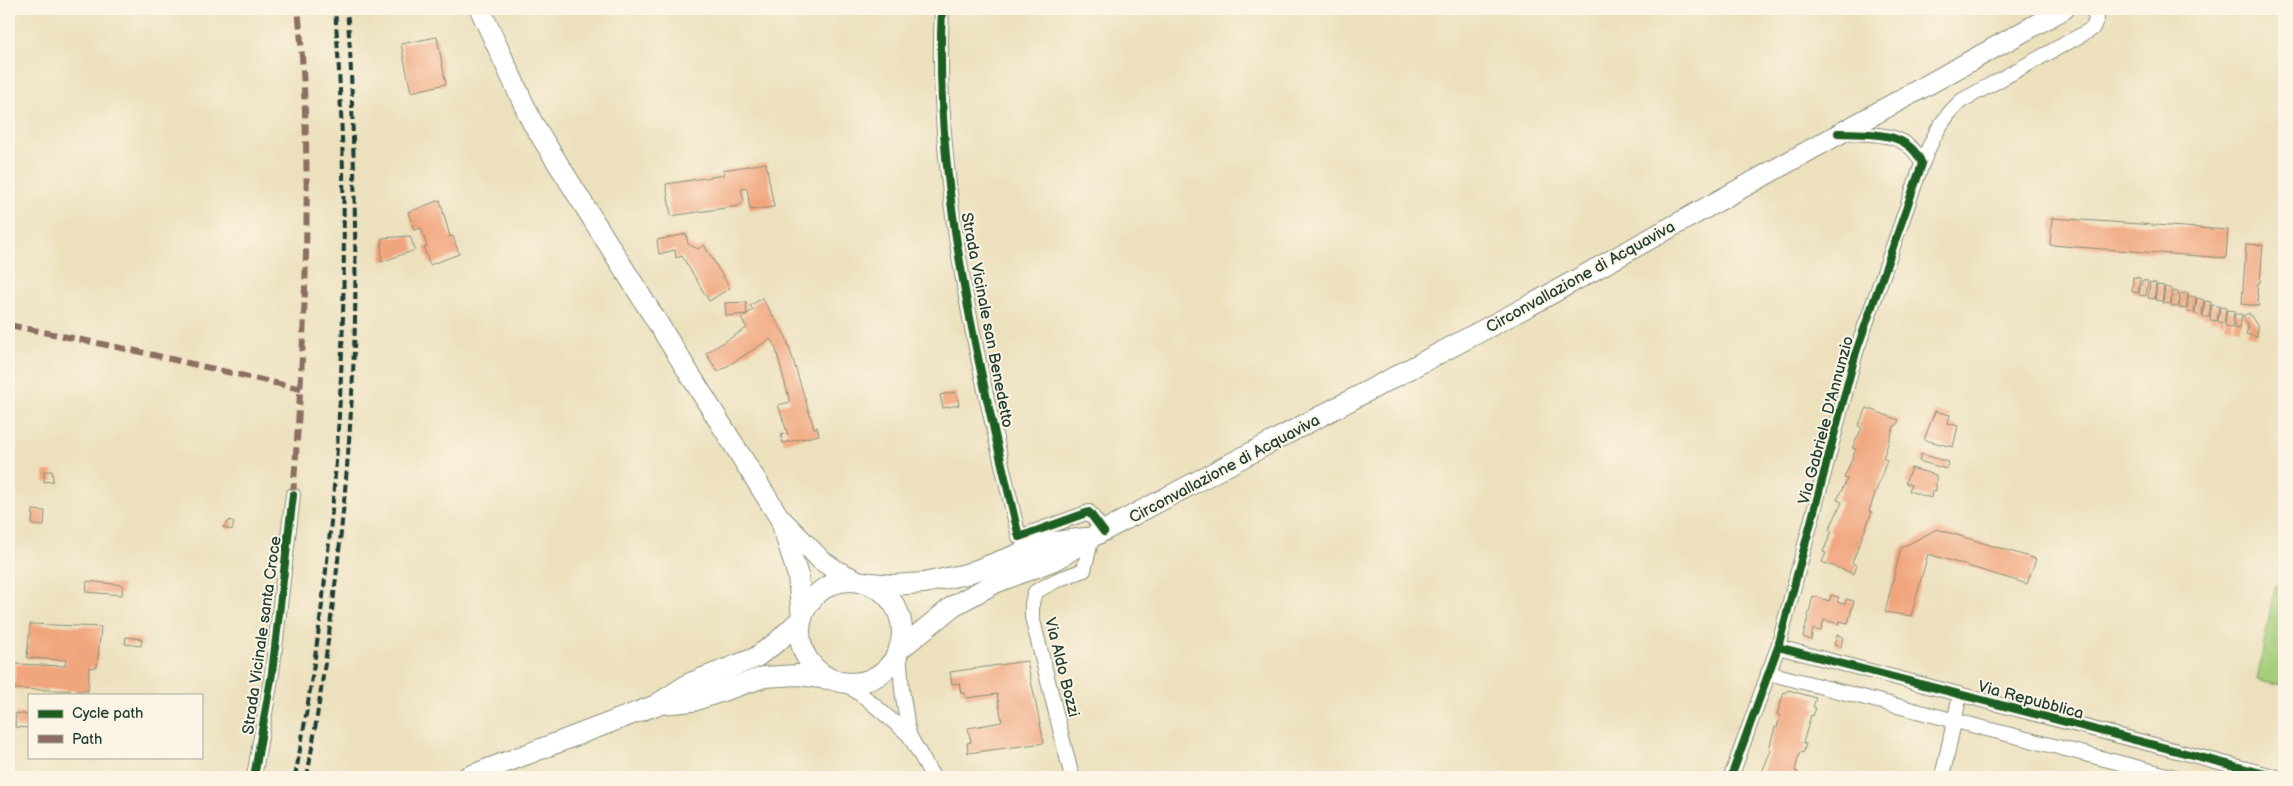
<svg xmlns="http://www.w3.org/2000/svg" width="2293" height="786" font-family="'Balsamiq Sans',sans-serif">
	<style>
		.green { fill: #a4ce79; stroke: #628656 }
		.building { fill: #f1a57d }
		.lines { fill: none; stroke-linecap: round; stroke-linejoin: round }
		.street-casing { stroke: #868e78; stroke-width: 16 }
		.secondary-casing { stroke: #868e78; stroke-width: 22 }
		.street { stroke: #fff; stroke-width: 14 }
		.secondary { stroke: #fff; stroke-width: 20 }
		.rail { stroke: #1f3d34; stroke-width: 4; stroke-dasharray: 8 4; stroke-linecap: butt }
		.quiet { stroke: #8d6e63; stroke-width: 6; stroke-dasharray: 12 6; stroke-linecap: butt }
		.cycleway-casing { stroke: #fcf5e5; stroke-width: 11 }
		.cycleway { stroke: #1b5e20; stroke-width: 8 }
		.labels { text-anchor: middle; stroke-width: 4; stroke-linejoin: round; paint-order: stroke }
		.street-label { font-size: 16px; fill: #1f3d34; stroke: #fcf5e5 }
	</style>
	<rect width="100%" height="100%" fill="#fcf5e5"/>
	<filter id="ink" filterUnits="userSpaceOnUse"><feTurbulence type="fractalNoise" baseFrequency=".02" numOctaves="2"/><feDisplacementMap in="SourceGraphic" scale="10" xChannelSelector="R" yChannelSelector="G"/><feConvolveMatrix kernelMatrix="1 2 1 2 8 2 1 2 1" color-interpolation-filters="sRGB"/></filter>
	<filter id="wash" filterUnits="userSpaceOnUse"><feTurbulence type="fractalNoise" baseFrequency=".0096" numOctaves="4" result="noise"/><feDisplacementMap in="SourceGraphic" scale="20" xChannelSelector="R" yChannelSelector="G"/><feGaussianBlur stdDeviation="1.12" result="paint"/><feColorMatrix in="noise" values="0 0 0 0 0 0 0 0 0 0 0 0 0 0 0 0 0 1.4 0 .05"/><feComposite in="paint" operator="in"/></filter>
	<g filter="url(#wash)">
		<rect width="100%" height="100%" fill="#ece0bd"/>
		<!-- green -->
		<path class="green" d="M2275,586l9,2v97l-27,-5z"/>
		<g id="blocks">
			<!-- building -->
			<g class="building">
				<path d="M437,37l9,47 -35,8 -10,-48z"/>
				<path d="M766,163l8,44 -24,3 -3,-22 -6,1 3,12 -6,5 -67,10 -5,-32 58,-9 -1,-5z"/>
				<path d="M440,200l10,37 3,-1 6,18 -29,11 -6,-17 3,-2 -6,-18 -7,2 -6,-18z"/>
				<path d="M2052,218l176,12 -2,28 -176,-13z"/>
				<path d="M686,234l2,10 10,5 6,-4 26,43 -21,13 -27,-45 -6,2 -1,-8 -16,4 -2,-14z"/>
				<path d="M410,236l5,14 -34,12 1,-24z"/>
				<path d="M2246,244l17,1 -3,38h-2l-1,8 2,15 -17,-2z"/>
				<path d="M2133,277l7,1 -2,15 -6,-1z"/>
				<path d="M2142,280l6,1 -2,15 -7,-1z"/>
				<path d="M2150,282l6,1 -2,16 -6,-1z"/>
				<path d="M2157,285l7,1 -2,15 -7,-1z"/>
				<path d="M2165,287l7,2 -2,15 -7,-1z"/>
				<path d="M2173,291l6,1 -1,15 -7,-1z"/>
				<path d="M2181,293h7l-2,16 -7,-1z"/>
				<path d="M2189,296l7,1 -2,15h-7z"/>
				<path d="M762,298l24,39 28,91 3,-1 2,8 -36,8 -2,-8 6,-2 1,2 -10,-30 12,-3 -15,-56 -5,-7 -52,33 -12,-19 41,-25 -6,-10 12,-8 -3,-4z"/>
				<path d="M2197,298l7,2 -2,15 -7,-1z"/>
				<path d="M2205,301l6,1 -2,15h-6z"/>
				<path d="M746,302l1,12 -21,2 -1,-13z"/>
				<path d="M2212,305l7,1 -2,15 -7,-1z"/>
				<path d="M2220,307l6,1 -2,15 -6,-1z"/>
				<path d="M2227,310l7,1 -2,17 -7,-2z"/>
				<path d="M2249,313l9,14 -1,10 -11,-3 2,-6h1l-6,-12z"/>
				<path d="M2235,314h7l-2,15 -6,-1z"/>
				<path d="M956,392l3,13 -16,3 -3,-13z"/>
				<path d="M1867,408l32,12 -3,6h-2l-11,32 4,2 -18,51 3,1 -20,51 5,2 -3,9 -32,-12 4,-9 -3,-1 9,-21 -3,-1 13,-28 -5,-2 10,-21 -3,-1 12,-29 -4,-1 10,-20 -4,-2z"/>
				<path d="M1935,411l15,4 -2,8 10,3 -5,21 -29,-7z"/>
				<path d="M1921,454l27,8 -2,7 -27,-8z"/>
				<path d="M1911,468l25,7v16l-4,-1 -1,8 -22,-7 2,-6 -6,-2z"/>
				<path d="M44,471h8l1,10 -9,1z"/>
				<path d="M33,510l12,1 -1,15 -12,-1z"/>
				<path d="M230,520l4,3 -2,7 -9,-3z"/>
				<path d="M1937,529l99,30 -9,25 -99,-30 -17,62 -26,-4 16,-64z"/>
				<path d="M87,581l36,4 -1,10 -36,-3z"/>
				<path d="M1831,595l8,2 -2,5 8,2 1,-5 8,2 -6,22 -8,-2 -1,3 -15,-4 -3,11 -8,-2 -2,11 -8,-3 10,-41 16,5z"/>
				<path d="M30,624l71,3 -4,40 -8,1 -1,23 -74,-2 2,-25 49,2 1,-6 -39,-2z"/>
				<path d="M1837,635l6,2 -2,10 -7,-2z"/>
				<path d="M126,637l16,2 -1,7 -16,-2z"/>
				<path d="M1027,661l17,82 -76,10 -1,-10 4,-1 -3,-14 34,-6 -5,-28 -31,4 -1,-5h-4l-2,-10 -7,1 -2,-12z"/>
				<path d="M1788,690l28,8 -3,9 3,1 -3,8 -2,-1 -8,28 3,1 -3,9 -3,-1 -5,19 3,1 -2,5h-36l11,-27 -2,-1 6,-22 2,1 3,-13 -3,-1 7,-22 2,1z"/>
				<path d="M16,713l13,2v13l-14,-1z"/>
			</g>
		</g>
	</g>
	<g filter="url(#ink)">
		<use href="#blocks" fill-opacity="0" stroke="#868e78" stroke-width="1"/>
		<g class="lines">
			<!-- street casing -->
			<g class="street-casing">
				<g id="street">
					<path d="M942,9c-9,175 37,358 77,528l70,-25 15,20"/>
					<path d="M1922,164c10,-25 19,-45 39,-63l131,-72 5,-11 -6,-9"/>
					<path d="M1778,647l499,130"/>
					<path d="M899,650l3,40 7,45"/>
					<path d="M1768,673l407,104"/>
					<path d="M843,682l24,17 42,36 24,42"/>
					<path d="M254,777l18,-104 21,-178"/>
					<path d="M1072,777l-40,-160v-14l3,-11 22,-12 27,-10 8,-33"/>
					<path d="M1731,777l47,-130 78,-295 66,-188c-13,-33 -50,-30 -81,-31"/>
					<path d="M1942,777l18,-82"/>
				</g>
			</g>
			<!-- secondary casing -->
			<g class="secondary-casing">
				<g id="secondary">
					<path d="M480,9l52,113 247,395 42,43 16,11 23,11 32,3 32,-2 42,-9 82,-31 38,-5"/>
					<circle cx="851" cy="632" r="51"/>
					<path d="M899,650l54,-44 42,-23 62,-24 35,-22 446,-236 526,-292"/>
					<path d="M662,704l31,-3 71,-24 34,-2 31,4"/>
					<path d="M467,777l189,-72 34,-22 65,-25 22,-16 25,-24 -4,-42 -17,-55"/>
				</g>
			</g>
			<!-- street -->
			<use href="#street" class="street"/>
			<!-- secondary -->
			<use href="#secondary" class="secondary"/>
			<!-- rail -->
			<g class="rail">
				<path d="M295,777c48,-253 59,-512 40,-768"/>
				<path d="M307,777c26,-151 44,-305 48,-458 1,-49 0,-99 -1,-148 -2,-54 -2,-108 -7,-162"/>
			</g>
			<!-- quiet -->
			<g class="quiet">
				<path d="M9,325l127,26 165,38"/>
				<path d="M293,495c12,-160 21,-326 5,-486"/>
			</g>
			<!-- cycleway casing -->
			<g class="cycleway-casing">
				<g id="cycleway">
					<path d="M942,9c-9,175 37,358 77,528l70,-25 15,20"/>
					<path d="M1778,647l499,130"/>
					<path d="M254,777l18,-104 21,-178"/>
					<path d="M1731,777l47,-130 78,-295 66,-188c-13,-34 -53,-30 -84,-31"/>
				</g>
			</g>
			<!-- cycleway -->
			<use href="#cycleway" class="cycleway"/>
		</g>
	</g>
	<g class="labels">
		<!-- street labels -->
		<g class="street-label">
			<text transform="translate(1580 276) rotate(-29)" y="6">Circonvallazione di Acquaviva</text>
			<text transform="translate(988 320) rotate(79)" y="6">Strada Vicinale san Benedetto</text>
			<text transform="translate(1825 420) rotate(-75)" y="6">Via Gabriele D'Annunzio</text>
			<text transform="translate(1224 468) rotate(-28)" y="6">Circonvallazione di Acquaviva</text>
			<text transform="translate(261 635) rotate(-82)" y="6">Strada Vicinale santa Croce</text>
			<text transform="translate(1063 667) rotate(76)" y="6">Via Aldo Bozzi</text>
			<text transform="translate(2031 699) rotate(15)" y="6">Via Repubblica</text>
		</g>
	</g>
	<!-- margin -->
	<rect width="2293" height="786" fill="none" stroke="#fcf5e5" stroke-width="30"/>
	<!-- legend -->
	<rect x="28" y="694" width="175" height="65" fill="#fcf5e5" stroke="#a4ab9e"/>
	<rect x="38" y="710" width="25" height="8" fill="#1b5e20" stroke="#a4ab9e"/>
	<text x="72" y="718" font-size="15" fill="#1f3d34">Cycle path</text>
	<rect x="38" y="735" width="25" height="8" fill="#8d6e63" stroke="#a4ab9e"/>
	<text x="72" y="744" font-size="15" fill="#1f3d34">Path</text>
</svg>
